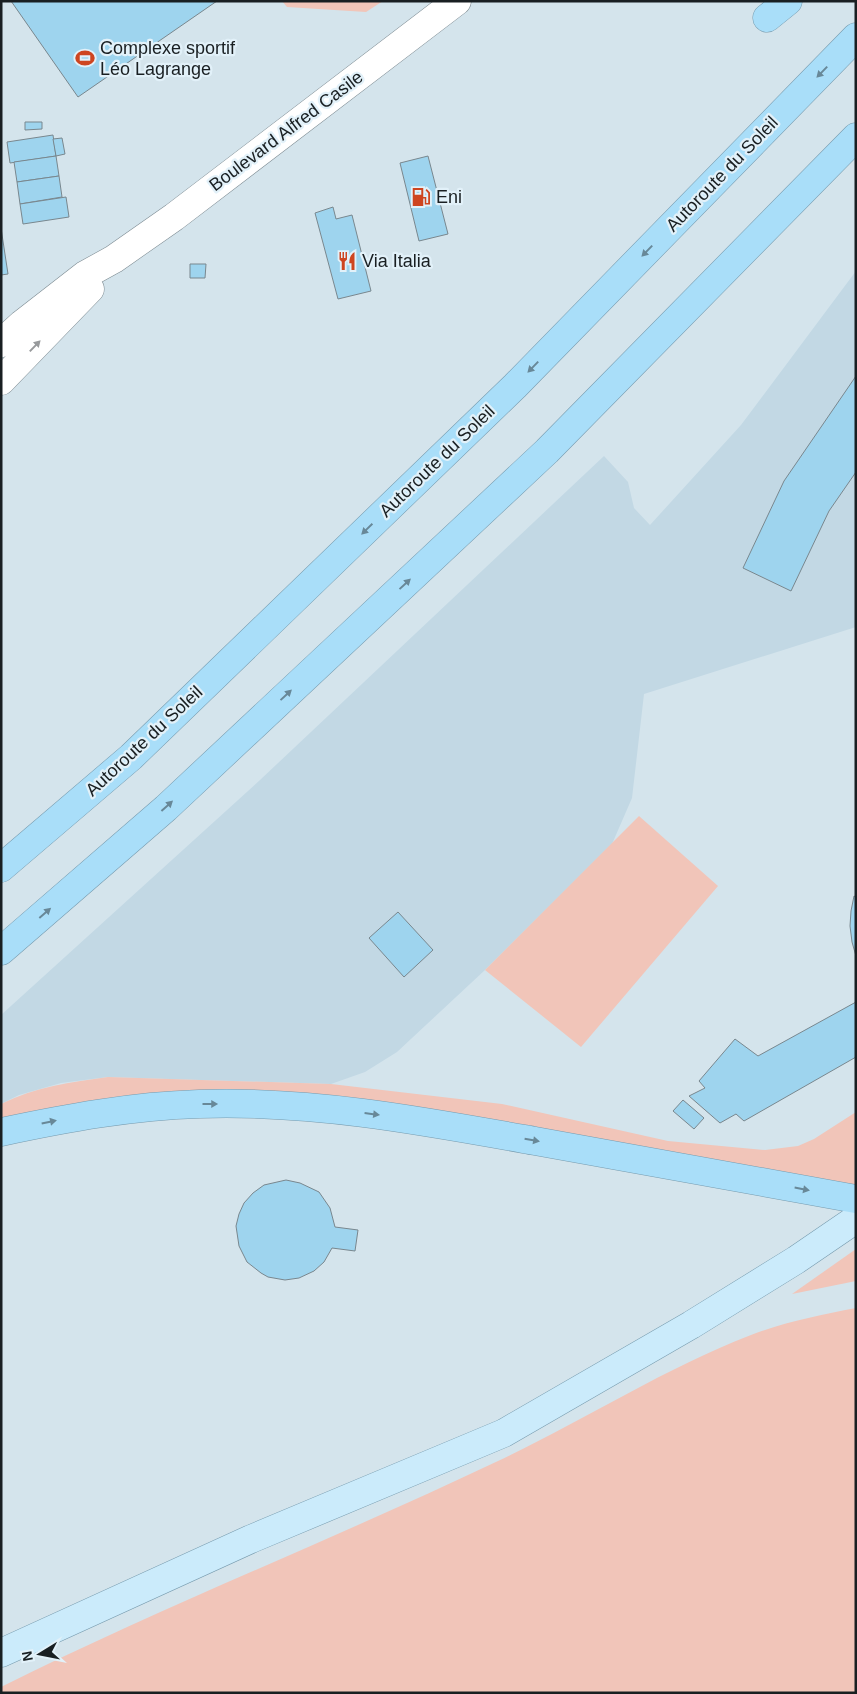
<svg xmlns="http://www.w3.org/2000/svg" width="857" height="1694" font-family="Helvetica,sans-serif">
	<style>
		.built { fill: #c2d8e4 }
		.green { fill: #f1c5b9 }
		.building { fill: #9ed4ee; stroke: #79878e }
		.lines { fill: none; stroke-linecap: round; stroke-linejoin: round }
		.tertiary-casing { stroke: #7c8a91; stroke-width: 29 }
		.primary-casing { stroke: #779bae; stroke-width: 29 }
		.motorway-casing { stroke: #779bae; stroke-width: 29 }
		.tertiary { stroke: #fff; stroke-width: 28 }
		.primary { stroke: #cbebfb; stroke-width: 28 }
		.motorway { stroke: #a9def9; stroke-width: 28 }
		.oneway { fill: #688898 }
		.oneway2 { fill: #989a9c }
		.labels { text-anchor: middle; stroke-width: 4.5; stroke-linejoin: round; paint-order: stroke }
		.poi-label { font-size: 18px; fill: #191f22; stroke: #e2f1f9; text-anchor: start }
		.street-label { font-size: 18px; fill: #191f22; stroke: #e2f1f9 }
	</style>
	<rect width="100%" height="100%" fill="#d4e4ec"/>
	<!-- built -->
	<path class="built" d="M856,271v356l-212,67 -12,104 -20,46 -127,126 -88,82 -32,20 -34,12 -223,-7 -47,6 -42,12 -18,9v-89l259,-235 344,-324 24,26 6,26 16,17 91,-100z"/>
	<!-- green -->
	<g class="green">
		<path d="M282,1h101l-17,11 -79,-5z"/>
		<path d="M639,816l79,70 -137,161 -96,-77z"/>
		<path d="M108,1077l223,7 171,20 166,37 97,9 33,-4 16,-7 42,-27v76l-484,-81 -371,15v-18c34,-17 70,-22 107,-27z"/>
		<path d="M856,1249v32l-64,13z"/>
		<path d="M856,1308v385h-855v-6c163,-81 333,-148 497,-226 85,-40 165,-92 253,-126 34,-13 69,-20 105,-27z"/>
	</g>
	<!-- building -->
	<g class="building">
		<path d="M11,1h206l-139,96z"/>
		<path d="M25,122h17v7l-17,1z"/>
		<path d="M53,135l3,21 -46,7 -3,-21z"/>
		<path d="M62,138l3,16 -9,2 -3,-17z"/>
		<path d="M56,156l3,20 -42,6 -3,-20z"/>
		<path d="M428,156l20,78 -29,7 -19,-78z"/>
		<path d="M59,176l3,21 -42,7 -3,-22z"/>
		<path d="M66,197l3,20 -46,7 -3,-20z"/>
		<path d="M333,207l3,12 16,-4 19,76 -33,8 -23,-86z"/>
		<path d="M1,228l7,46 -7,1z"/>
		<path d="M190,264h16l-1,14h-15z"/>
		<path d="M856,376v96l-27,39 -38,80 -48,-23 41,-87z"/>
		<path d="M854,896l2,1v59l-4,-14 -2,-16 1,-15z"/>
		<path d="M398,912l35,38 -29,27 -35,-39z"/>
		<path d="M856,1002v55l-112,64 -8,-7 -16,9 -31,-27 16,-8 -6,-7 36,-42 23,17z"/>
		<path d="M683,1100l21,18 -10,11 -21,-18z"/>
		<path d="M286,1180l14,3 19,9 11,16 5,19 23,3 -3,21 -23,-3 -8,14 -10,9 -15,7 -14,2 -17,-3 -7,-4 -14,-11 -8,-16 -3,-20 3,-12 5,-11 9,-10 11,-8z"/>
	</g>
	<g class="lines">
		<!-- tertiary casing -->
		<g class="tertiary-casing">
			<g id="tertiary">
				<path d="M1,343l21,-19 63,-49 29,-16 60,-42 283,-216"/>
				<path d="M1,381l89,-92"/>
			</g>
		</g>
		<!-- primary casing -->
		<g class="primary-casing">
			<path id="primary" d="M1,1653l250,-114 253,-106 187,-108 105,-65 60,-41"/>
		</g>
		<!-- motorway casing -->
		<g class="motorway-casing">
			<g id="motorway">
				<path d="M767,18l21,-17"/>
				<path d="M1,868l130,-111 384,-371 341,-349"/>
				<path d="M1,951l165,-143 381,-357 309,-314"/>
				<path d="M1,1132c66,-14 131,-26 198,-28 113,-4 225,17 336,37 107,19 214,38 321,58"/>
			</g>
		</g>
		<!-- tertiary -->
		<use href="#tertiary" class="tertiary"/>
		<!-- primary -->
		<use href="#primary" class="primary"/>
		<!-- motorway -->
		<use href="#motorway" class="motorway"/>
	</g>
	<!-- one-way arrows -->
	<defs><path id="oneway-solid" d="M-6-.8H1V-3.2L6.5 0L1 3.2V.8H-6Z" transform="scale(1.25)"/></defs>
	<g class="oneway">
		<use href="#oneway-solid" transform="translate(822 72) rotate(134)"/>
		<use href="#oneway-solid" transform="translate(647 251) rotate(134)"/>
		<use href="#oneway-solid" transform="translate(533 367) rotate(134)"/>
		<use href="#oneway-solid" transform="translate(367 529) rotate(136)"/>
		<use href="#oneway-solid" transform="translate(405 584) rotate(-43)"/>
		<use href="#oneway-solid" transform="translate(286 695) rotate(-43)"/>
		<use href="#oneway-solid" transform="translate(167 806) rotate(-42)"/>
		<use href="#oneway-solid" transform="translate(45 913) rotate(-41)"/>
		<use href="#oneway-solid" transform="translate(210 1104)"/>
		<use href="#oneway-solid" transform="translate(372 1114) rotate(7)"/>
		<use href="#oneway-solid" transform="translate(49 1122) rotate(-12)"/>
		<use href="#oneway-solid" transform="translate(532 1140) rotate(10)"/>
		<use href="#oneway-solid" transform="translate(802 1189) rotate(11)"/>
	</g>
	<use class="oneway2" href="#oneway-solid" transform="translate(35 346) rotate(-46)"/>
	<!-- icons -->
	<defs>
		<g id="stadium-bare" transform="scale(1.5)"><path d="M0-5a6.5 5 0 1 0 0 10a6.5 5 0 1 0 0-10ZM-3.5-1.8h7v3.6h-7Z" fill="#ce4520" stroke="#e2f1f9" stroke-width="2.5" paint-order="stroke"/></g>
		<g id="fuel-bare" transform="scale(1.5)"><path d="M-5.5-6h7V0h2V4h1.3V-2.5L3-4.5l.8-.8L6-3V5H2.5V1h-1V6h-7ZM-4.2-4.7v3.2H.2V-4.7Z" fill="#ce4520" stroke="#e2f1f9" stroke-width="2.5" paint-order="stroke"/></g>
		<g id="restaurant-bare" transform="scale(1.5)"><path d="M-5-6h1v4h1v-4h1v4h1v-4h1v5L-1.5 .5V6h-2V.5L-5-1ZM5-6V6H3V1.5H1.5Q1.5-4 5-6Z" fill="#ce4520" stroke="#e2f1f9" stroke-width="2.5" paint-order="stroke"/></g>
	</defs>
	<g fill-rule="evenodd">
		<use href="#stadium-bare" x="85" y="58"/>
		<use href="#fuel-bare" x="421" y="197"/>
		<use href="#restaurant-bare" x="347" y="261"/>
	</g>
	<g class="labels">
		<!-- poi labels -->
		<g class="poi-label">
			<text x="100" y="54">Complexe sportif<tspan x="100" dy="21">Léo Lagrange</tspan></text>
			<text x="436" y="203">Eni</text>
			<text x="362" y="267">Via Italia</text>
		</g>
		<!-- street labels -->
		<g class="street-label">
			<text transform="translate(286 131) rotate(-37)" y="6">Boulevard Alfred Casile</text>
			<text transform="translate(722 174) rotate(-46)" y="6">Autoroute du Soleil</text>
			<text transform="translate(437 461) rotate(-44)" y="6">Autoroute du Soleil</text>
			<text transform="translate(144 741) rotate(-43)" y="6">Autoroute du Soleil</text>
		</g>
	</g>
	<!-- border -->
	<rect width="857" height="1694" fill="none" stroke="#191f22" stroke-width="5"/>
	<!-- north arrow -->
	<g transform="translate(40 1654) rotate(260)" stroke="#e2f1f9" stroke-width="4" paint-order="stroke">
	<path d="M0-4L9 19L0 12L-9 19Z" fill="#191f22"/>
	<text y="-8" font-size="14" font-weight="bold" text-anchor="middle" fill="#191f22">N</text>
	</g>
</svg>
